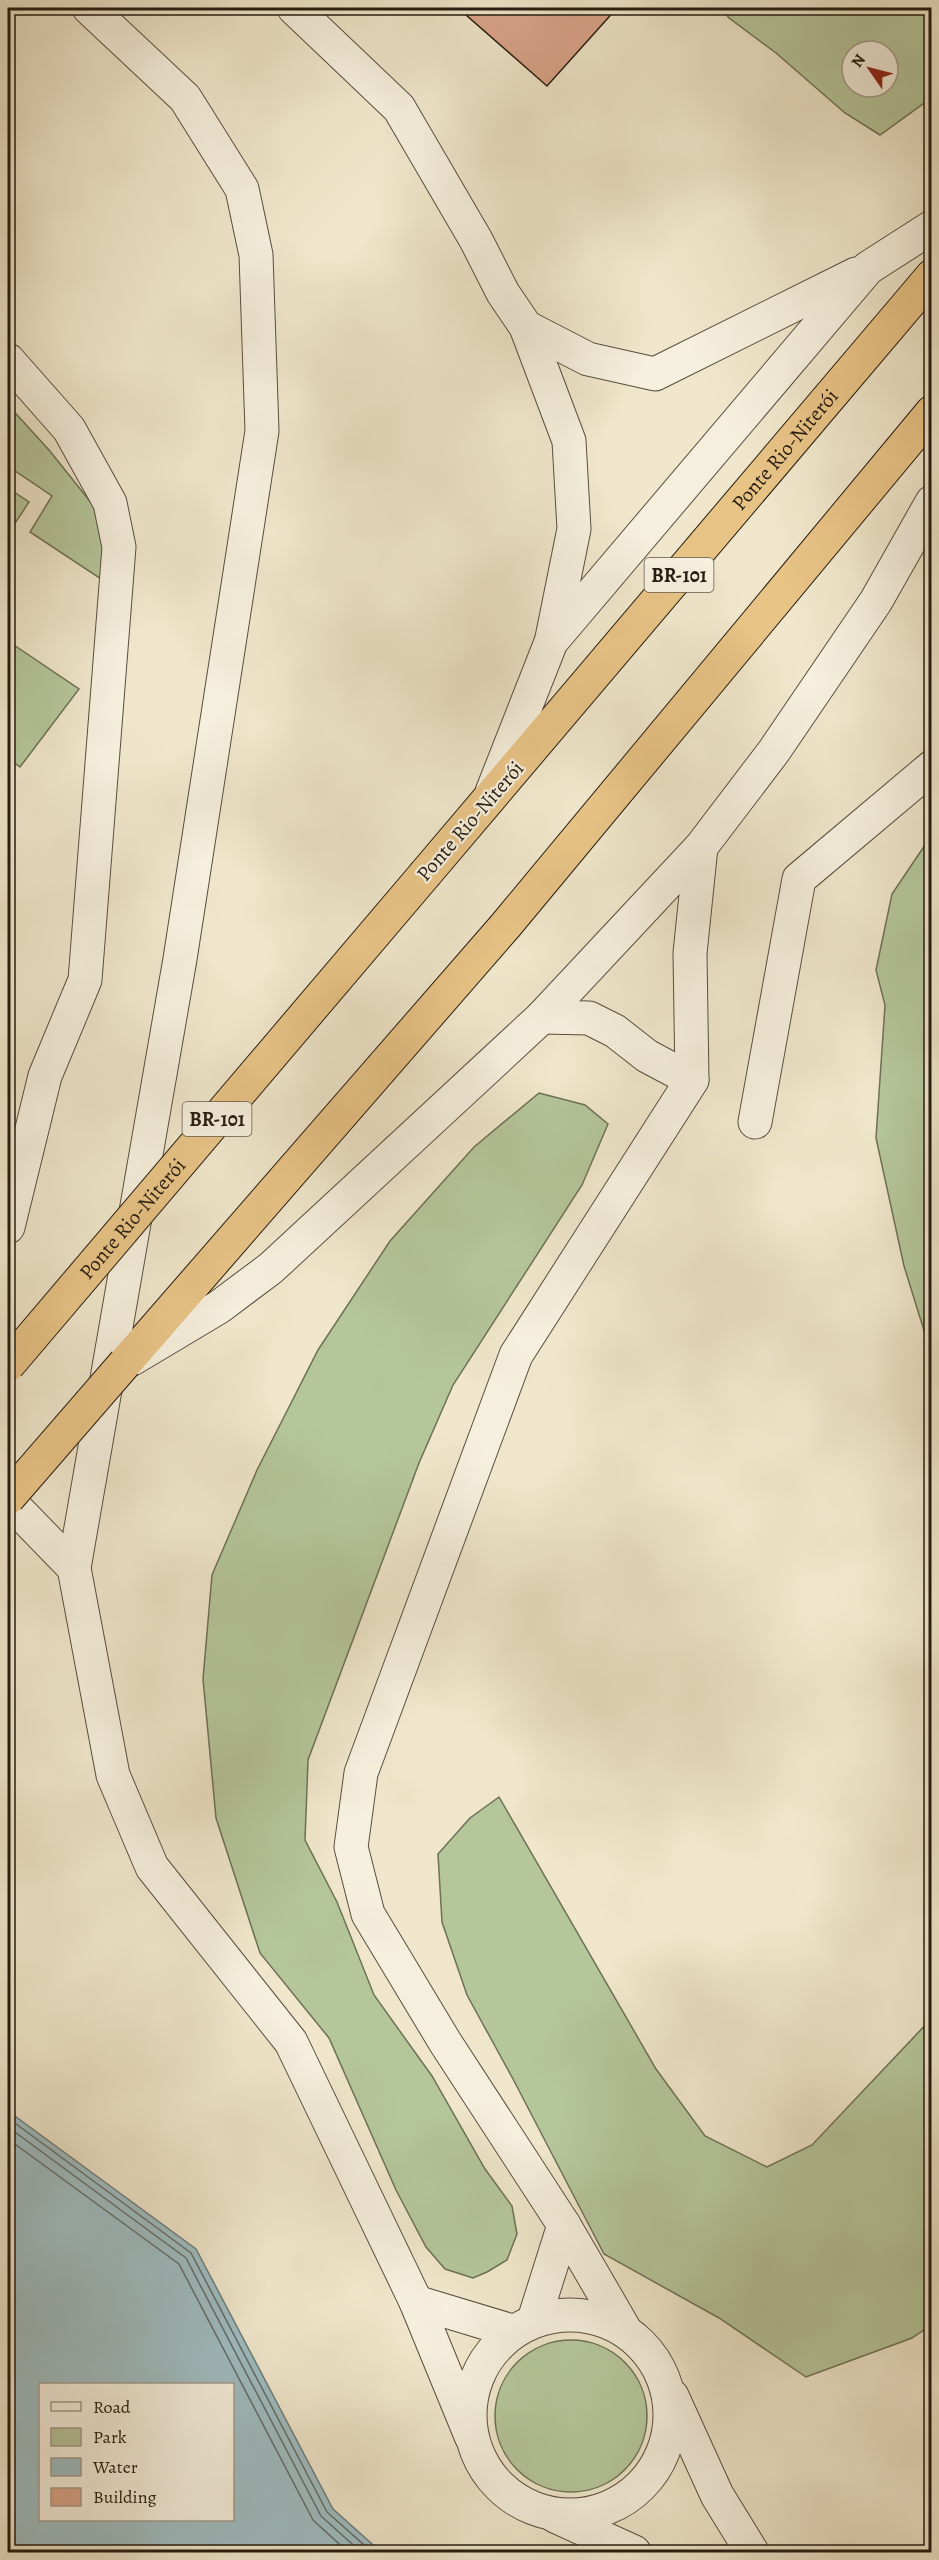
<svg xmlns="http://www.w3.org/2000/svg" width="939" height="2560" font-family="Alegreya,serif">
	<style>
		.green { fill: #b5c69b; stroke: #6d7156; stroke-width: 1.5; fill-rule: evenodd }
		.water { fill: #9fbdc2; stroke: #6e7d7b; stroke-width: 1.5; fill-rule: evenodd }
		.lines { fill: none; stroke-linecap: round; stroke-linejoin: round }
		.shore { stroke: #626c69; stroke-width: 1.5 }
		.building { fill: #daa48a; stroke: #251c10; stroke-width: 1.5 }
		.minor-casing { stroke: #584e3f; stroke-width: 35 }
		.highway-casing { stroke: #251c10; stroke-width: 35 }
		.minor { stroke: #f5efdd; stroke-width: 33 }
		.highway { stroke: #e8c386; stroke-width: 33 }
		.highway-bridge-casing { stroke: #251c10; stroke-width: 35; stroke-linecap: butt }
		.highway-bridge { stroke: #e8c386; stroke-width: 33 }
		.labels { text-anchor: middle; stroke-width: 4.5; stroke-linejoin: round; paint-order: stroke }
		.shield { fill: #f5efdd; stroke: #635b4e; stroke-width: 1.5 }
		.shield-label { font-size: 20px; font-weight: bold; fill: #251c10 }
		.street-label { font-size: 21px; fill: #251c10; stroke: #f5efdd }
	</style>
	<rect width="100%" height="100%" fill="#efe6cb"/>
	<filter id="stains"><feTurbulence type="fractalNoise" baseFrequency=".00333" numOctaves="4"/><feColorMatrix values="0 0 0 0 .2 0 0 0 0 .09 0 0 0 0 .02 0 0 0 .5 -.17"/></filter>
	<radialGradient id="worn" r=".72"><stop offset=".6" stop-color="#630" stop-opacity="0"/><stop offset="1" stop-color="#630" stop-opacity=".3"/></radialGradient>
	<!-- green -->
	<g class="green">
		<path d="M721,8h210v90l-51,37 -35,-22 -69,-60 -47,-35zM852,51h36v36h-36z"/>
		<path d="M8,405l41,45 52,65 7,26 -7,38 -71,-47 22,-36 -44,-30z"/>
		<path d="M8,488l21,14 -21,32z"/>
		<path d="M8,641l71,48 -59,78 -12,-9z"/>
		<path d="M931,836v517l-27,-87 -28,-128 9,-133 -9,-35 16,-76z"/>
		<path d="M539,1093l46,12 23,19 -26,61 -129,200 -34,78 -111,297 -3,80 32,62 37,93 58,81 53,93 27,37 5,28 -10,26 -20,12 -14,6 -28,-9 -19,-22 -30,-57 -67,-152 -69,-85 -44,-135 -13,-139 9,-104 45,-105 61,-120 72,-109 84,-94z"/>
		<path d="M499,1797l157,272 49,67 62,31 45,-22 119,-126v306l-19,13 -106,39 -87,-59 -115,-64 -91,-175 -46,-84 -25,-73 -4,-68 32,-36z"/>
		<circle cx="571" cy="2416" r="76"/>
	</g>
	<!-- water -->
	<path class="water" d="M8,2111l188,138 137,260 48,43h-373zM40,2384h192v136h-192z"/>
	<g class="lines">
		<!-- shore -->
		<g class="shore">
			<path d="M8,2118l183,135 136,259 45,40"/>
			<path d="M8,2127l178,131 135,258 40,36"/>
			<path d="M8,2139l171,125 134,256 35,32"/>
		</g>
	</g>
	<!-- building -->
	<path class="building" d="M458,8h159l-70,78z"/>
	<g class="lines">
		<!-- minor casing -->
		<g class="minor-casing">
			<g id="minor">
				<path d="M89,8l96,90 57,91 14,66 6,176 -82,528 -106,609 39,207 39,92 139,175 125,260 55,134"/>
				<path d="M294,8l105,100 77,132 27,53 23,34 43,114 5,88 -22,109"/>
				<path d="M526,327l62,32 67,15 201,-100"/>
				<path d="M8,360l61,69 41,74 9,44 -34,433 -40,96 -37,151"/>
				<path d="M492,792l59,-150 317,-374 64,-41"/>
				<path d="M542,1017l47,1 26,13 32,25 45,24"/>
				<path d="M755,1122l44,-243 133,-112"/>
				<path d="M132,1359l87,-52 52,-39 271,-251 159,-170 73,-96 102,-150 56,-99"/>
				<path d="M8,1500l66,68"/>
				<path d="M416,2302l96,29"/>
				<circle cx="570" cy="2415" r="100"/>
				<path d="M534,2320l30,-95"/>
				<path d="M625,2330l-61,-105 -119,-183 -77,-128 -17,-67 10,-74 155,-418 176,-275 -2,-127 11,-106"/>
				<path d="M672,2396l45,99 35,57"/>
				<path d="M555,2516l79,36"/>
			</g>
		</g>
		<!-- highway casing -->
		<g class="highway-casing">
			<g id="highway">
				<path id="s1" d="M426,873l506,-597"/>
				<path d="M125,1363l381,-438 426,-513"/>
			</g>
		</g>
		<!-- minor -->
		<use href="#minor" class="minor"/>
		<!-- highway -->
		<use href="#highway" class="highway"/>
		<!-- highway-bridge casing -->
		<g class="highway-bridge-casing">
			<g id="highway-bridge">
				<path id="s2" d="M8,1365l418,-492"/>
				<path d="M8,1498l117,-135"/>
			</g>
		</g>
		<!-- highway-bridge -->
		<use href="#highway-bridge" class="highway-bridge"/>
	</g>
	<g class="labels">
		<!-- shield labels -->
		<g class="shield">
			<rect x="644.5" y="558" width="69" height="34" rx="4.5"/>
			<rect x="182.5" y="1102" width="69" height="34" rx="4.5"/>
		</g>
		<g class="shield-label">
			<text x="679" y="582">BR-101</text>
			<text x="217" y="1126">BR-101</text>
		</g>
		<!-- street labels -->
		<g class="street-label">
			<text dy="7" stroke="none"><textPath href="#s1" startOffset="555">Ponte Rio-Niterói</textPath></text>
			<text transform="translate(470 821) rotate(-49)" y="7">Ponte Rio-Niterói</text>
			<text dy="7" stroke="none"><textPath href="#s2" startOffset="192">Ponte Rio-Niterói</textPath></text>
		</g>
	</g>
	<!-- margin -->
	<rect width="939" height="2560" fill="none" stroke="#efe6cb" stroke-width="30"/>
	<rect x="9" y="9" width="921" height="2542" fill="none" stroke="#251c10" stroke-width="3"/>
	<rect x="15" y="15" width="909" height="2530" fill="none" stroke="#251c10" stroke-width="1.5"/>
	<!-- legend -->
	<rect x="39" y="2383" width="195" height="138" fill="#f5efdd" stroke="#a29b8b" stroke-width="1.5"/>
	<rect x="51" y="2402" width="30" height="9" fill="#f5efdd" stroke="#a29b8b" stroke-width="1.5"/>
	<text x="93" y="2413" font-size="18" fill="#251c10">Road</text>
	<rect x="51" y="2428" width="30" height="18" fill="#b5c69b" stroke="#a29b8b" stroke-width="1.5"/>
	<text x="93" y="2443" font-size="18" fill="#251c10">Park</text>
	<rect x="51" y="2458" width="30" height="18" fill="#9fbdc2" stroke="#a29b8b" stroke-width="1.5"/>
	<text x="93" y="2473" font-size="18" fill="#251c10">Water</text>
	<rect x="51" y="2488" width="30" height="18" fill="#daa48a" stroke="#a29b8b" stroke-width="1.5"/>
	<text x="93" y="2503" font-size="18" fill="#251c10">Building</text>
	<!-- north arrow -->
	<g transform="translate(870 69) rotate(305)"><circle r="28" fill="#f5efdd" stroke="#a29b8b" stroke-width="1.5"/>
	<path d="M0-4.5L10 22L0 15L-10 22Z" fill="#8f2418"/>
	<text y="-9" font-size="16" font-weight="bold" text-anchor="middle" fill="#251c10">N</text>
	</g>
	<rect width="100%" height="100%" filter="url(#stains)"/>
	<rect width="100%" height="100%" fill="url(#worn)"/>
</svg>
